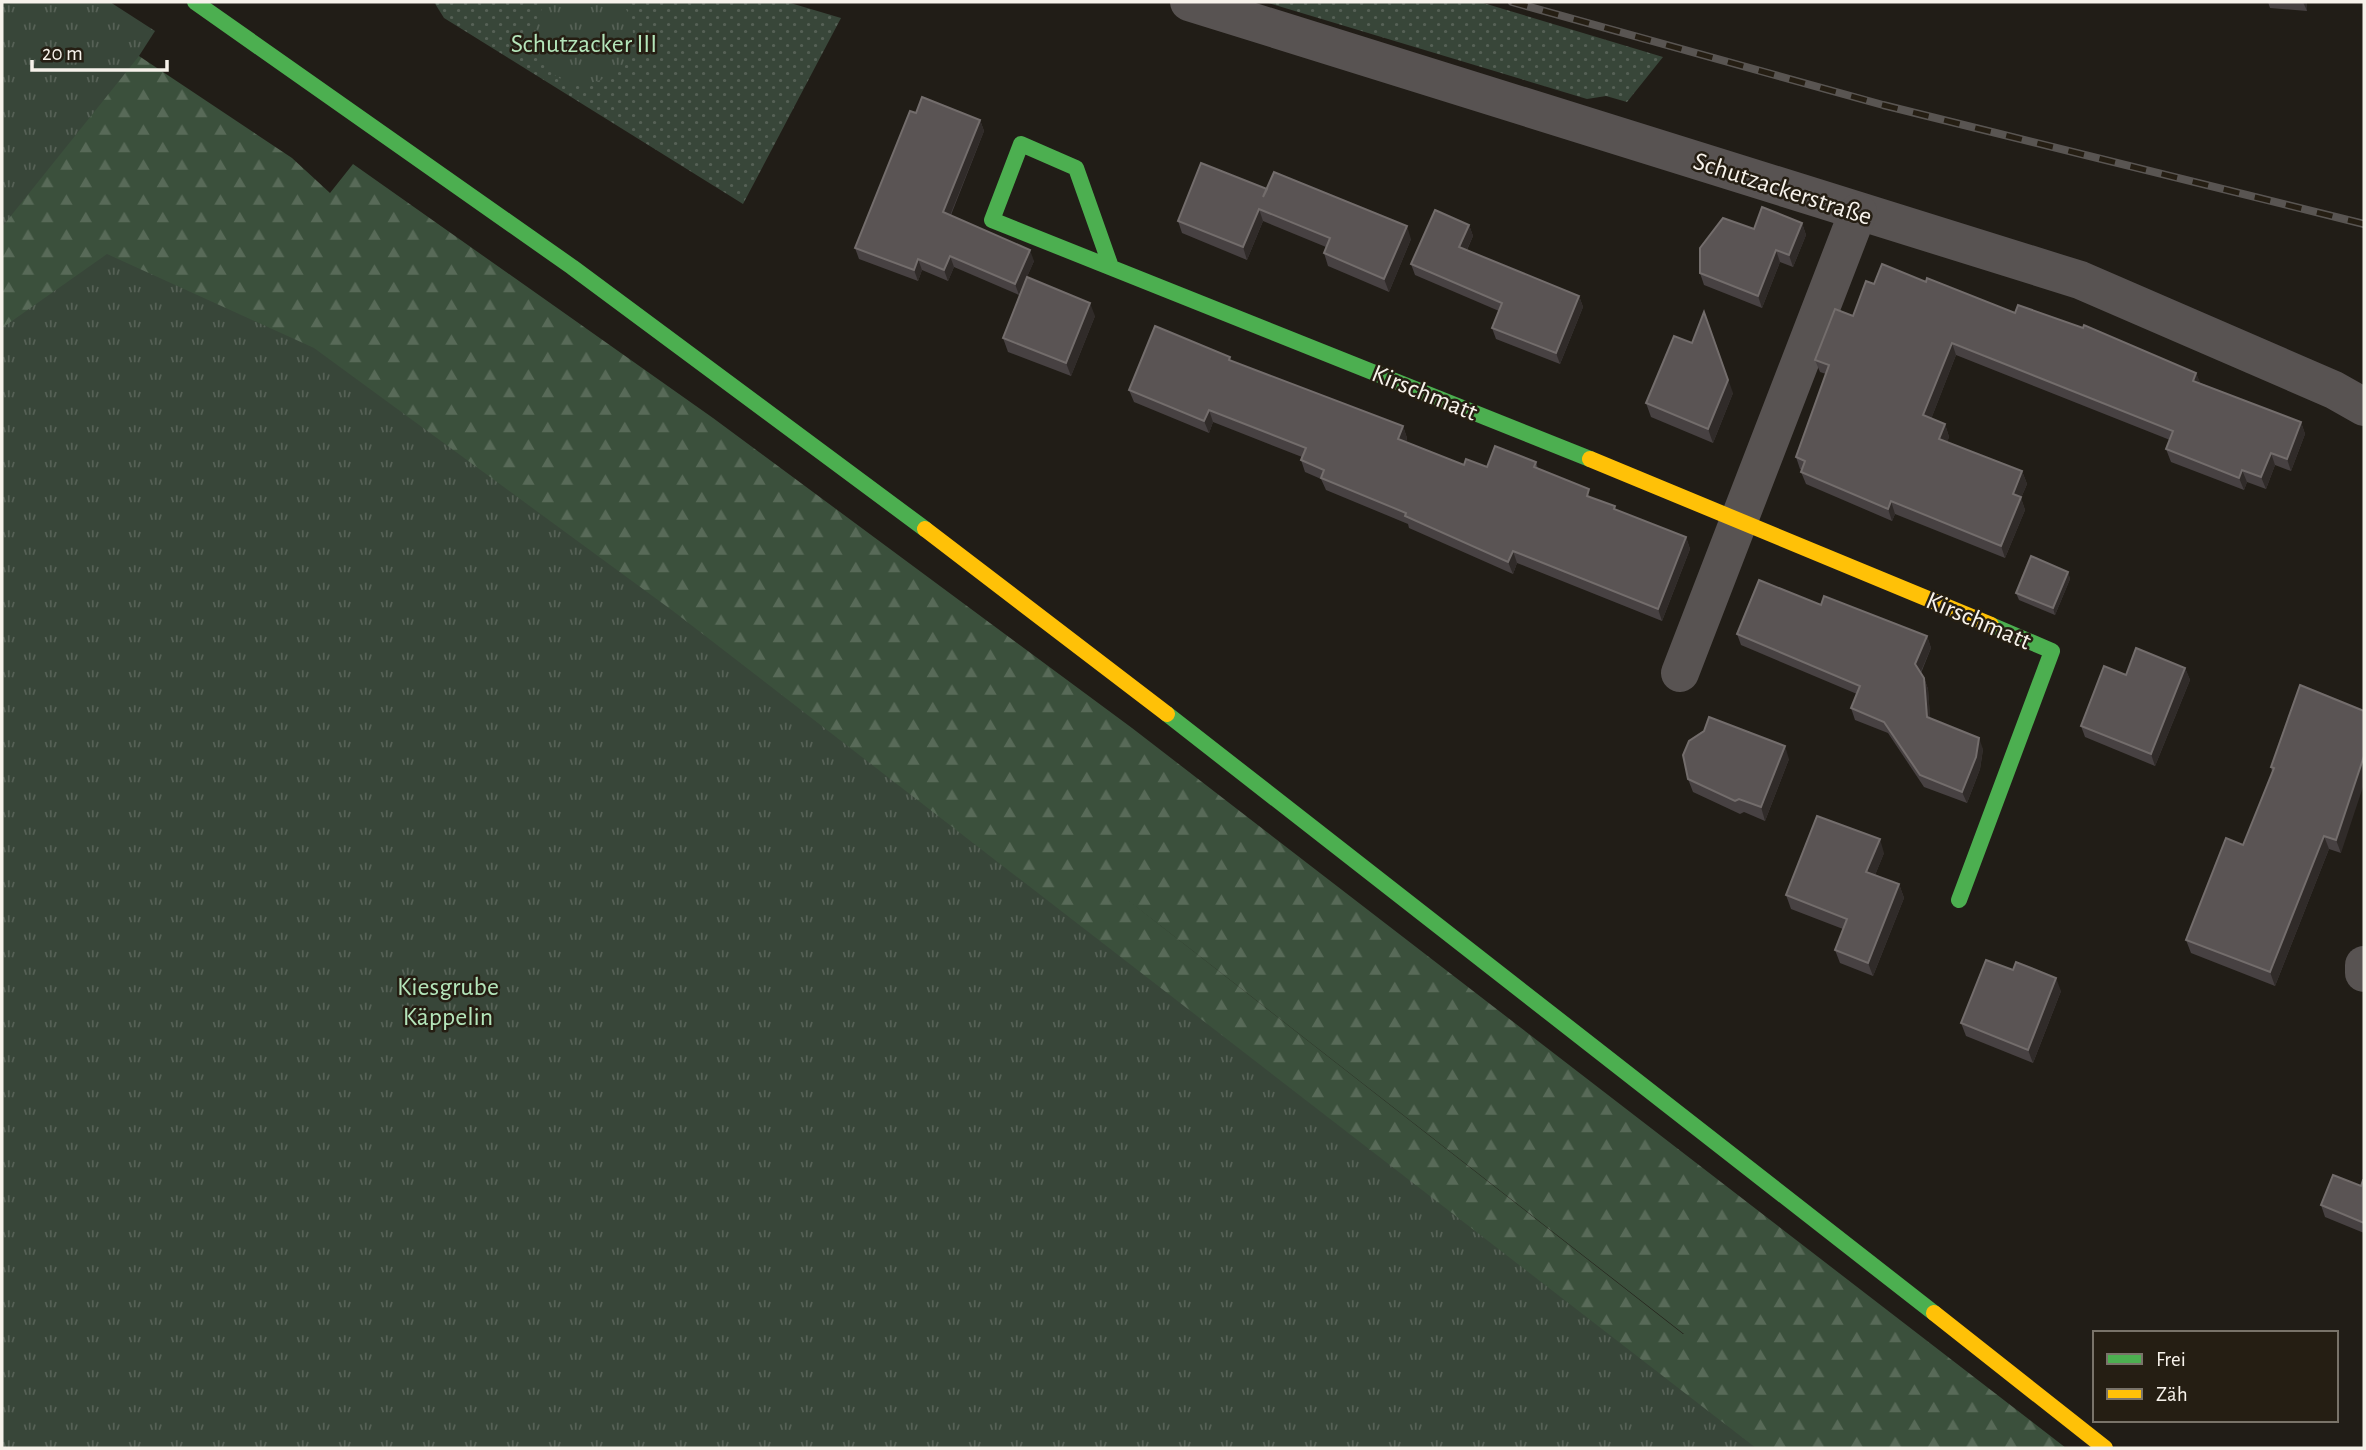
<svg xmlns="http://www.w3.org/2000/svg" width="2366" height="1450" font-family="'Alegreya Sans',sans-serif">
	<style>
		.grass { fill: url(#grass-dots) }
		.forest { fill: url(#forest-firs); fill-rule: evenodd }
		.park { fill: url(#park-tufts) }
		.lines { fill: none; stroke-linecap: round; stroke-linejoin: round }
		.street { stroke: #585352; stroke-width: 38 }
		.fast { stroke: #4caf50; stroke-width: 16 }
		.slow { stroke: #ffc107; stroke-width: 16 }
		.rail-casing { stroke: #595552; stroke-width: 8 }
		.rail { stroke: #251e13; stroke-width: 5; stroke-dasharray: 16; stroke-linecap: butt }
		.wall { fill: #474142 }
		.shaded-wall { fill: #302b29 }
		.building { fill: #5a5454; stroke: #736d6c; stroke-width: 2 }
		.labels { text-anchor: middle; stroke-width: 5; stroke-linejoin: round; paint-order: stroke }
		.park-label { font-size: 26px; fill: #b4e5ba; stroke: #251e13 }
		.street-label { font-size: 26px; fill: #f7f2eb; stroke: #251e13 }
	</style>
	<defs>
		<pattern id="grass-dots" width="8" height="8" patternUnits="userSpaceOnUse" patternTransform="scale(1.75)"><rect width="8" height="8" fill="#384639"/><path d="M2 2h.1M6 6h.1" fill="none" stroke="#566156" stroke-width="1.8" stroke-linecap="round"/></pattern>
		<pattern id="forest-firs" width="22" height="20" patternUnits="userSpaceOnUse" patternTransform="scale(1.75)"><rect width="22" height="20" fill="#3b503c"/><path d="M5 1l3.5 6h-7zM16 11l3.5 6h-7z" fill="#586a58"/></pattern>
		<pattern id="park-tufts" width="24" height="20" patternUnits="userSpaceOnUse" patternTransform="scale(1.75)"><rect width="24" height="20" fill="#384639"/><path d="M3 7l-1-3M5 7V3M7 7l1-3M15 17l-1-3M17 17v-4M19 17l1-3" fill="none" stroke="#566156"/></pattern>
	</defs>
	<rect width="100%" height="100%" fill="#211d17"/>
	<!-- grass -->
	<g class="grass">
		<path d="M434,2h353l54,16 -98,186 -299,-186z"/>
		<path d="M1265,2h215l183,55 -36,45 -21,-6 -19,3z"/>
	</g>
	<!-- forest -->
	<path class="forest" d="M2,7l137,49 153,102 38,35 23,-29 360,254 419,310 934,720h-459l-1605,-328zM1111,887l573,447h-1z"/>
	<!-- park -->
	<g class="park">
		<path d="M2,2h108l45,29 -16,25 -137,171z"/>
		<path d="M547,2h75c47,74 -68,116 -85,45 -4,-16 -1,-32 10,-45z"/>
		<path d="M107,254l207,94 359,263 1083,837h-1754v-1120z"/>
	</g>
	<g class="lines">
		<!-- street -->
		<g class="street">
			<path d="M1189,2l891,278 254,110 30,17"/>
			<path d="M1680,673l178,-461"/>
			<path d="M2364,965v8"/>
		</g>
		<!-- fast -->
		<g class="fast">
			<path d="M195,2l377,265 353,262"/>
			<path d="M1111,267l-35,-99 -55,-24 -29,76 598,239"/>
			<path d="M1167,714l767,599"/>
			<path d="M1959,900l93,-249 -61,-26"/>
		</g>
		<!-- slow -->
		<g class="slow">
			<path d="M1590,459l401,166"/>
			<path d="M925,529l242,185"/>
			<path d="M1934,1313l171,135"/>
		</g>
		<!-- rail casing -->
		<g class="rail-casing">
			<path id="rail" d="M1512,2l371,103 481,119"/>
		</g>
		<!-- rail -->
		<use href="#rail" class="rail"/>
	</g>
	<!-- wall -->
	<g class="wall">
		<path d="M2268,2h39v9l-37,-3z"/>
		<path d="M916,113l64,7 4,11 -33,84 83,46 -15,34 -65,-28 -6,14 -26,-11 -4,11 -59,-22 -4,-11z"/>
		<path d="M1267,189l144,50 -22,53 -61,-26 -4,-13 2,-6 -63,-26 -16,39 -65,-27 -4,-12z"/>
		<path d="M1802,223l4,12 -13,32 -13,-5 -18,46 -58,-23 -4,-12 54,-44z"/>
		<path d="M1469,225l4,11 -6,14 112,46 4,11 -23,57 -64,-25 -4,-11 7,-17 -84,-36 -4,-11z"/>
		<path d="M1926,282l89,31 181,60 4,10 101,39 4,12 -14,37 -16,-6 -9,24 -19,-7 -3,8 -73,-28 -5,-13 4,-9 -214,-85 -25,64 14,5 4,13 -2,5 75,29 5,13 -6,14 4,12 -20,48 -110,-44 -3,7 -86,-37 -5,-12 1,-2 -2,-1 -4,-12 30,-83 -6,-2 -5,-12 38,-44 21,-32z"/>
		<path d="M1095,316l-24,60 -63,-24 -5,-14z"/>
		<path d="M1232,361l171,65 4,12 -1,4 58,23 23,2 49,-5 2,7 78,41 70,27 4,12 -28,72 -145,-58 -4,11 -104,-46 -1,-4 -82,-34 -5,-11 -16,-7 -4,-12 1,-3 -89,-35 -4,11 -75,-31 -5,-12z"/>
		<path d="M1733,393l-20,50 -62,-26 -5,-14z"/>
		<path d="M2068,572l2,7 -15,36 -36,-15 -3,-7z"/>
		<path d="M1821,605l106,31 4,12 -10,25 3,5 4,11 2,29 53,31 -3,20 -13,34 -43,-16 -36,-54 -33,-13 -4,-12 6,-14 -116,-49 -4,-11z"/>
		<path d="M2185,668l5,12 -35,86 -70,-29 -4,-11 45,-51z"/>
		<path d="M2300,685l41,168 -12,-4 -54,137 -84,-33 -5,-13 57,-95 29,-73 -1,-5z"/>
		<path d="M1789,759l-24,62 -21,-9 -4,2 -47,-22 -5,-13z"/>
		<path d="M1884,853l-9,22 24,9 5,14 -31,78 -33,-13 -5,-13 8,-21 -52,-20 -5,-14z"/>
		<path d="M2013,970l48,21 -28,72 -67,-27 -5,-13z"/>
		<path d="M2364,1180v53l-39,-16 -4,-12 40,-19z"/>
	</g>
	<!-- shaded-wall -->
	<g class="shaded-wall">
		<path d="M2303,2h4v9z"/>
		<path d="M980,120l4,11 -37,92 -4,-11z"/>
		<path d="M1259,209l4,12 -16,39 -4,-13z"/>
		<path d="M1802,223l4,12 -13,32 -4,-12z"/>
		<path d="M1469,225l4,11 -10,22 -4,-11z"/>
		<path d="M1407,226l4,13 -22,53 -5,-13z"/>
		<path d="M1030,250l4,11 -15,34 -4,-11z"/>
		<path d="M1776,250l4,12 -18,46 -4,-12z"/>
		<path d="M950,256l4,11 -6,14 -4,-11z"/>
		<path d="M918,259l4,11 -4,11 -4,-11z"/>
		<path d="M1579,296l4,11 -23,57 -4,-11z"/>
		<path d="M1090,303l5,13 -24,60 -5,-13z"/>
		<path d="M1709,325l24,68 -20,50 -5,-14z"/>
		<path d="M1952,343l4,12 -28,72 -5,-12z"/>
		<path d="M2196,373l5,12 -8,-4z"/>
		<path d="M1209,410l4,12 -4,11 -5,-12z"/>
		<path d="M2301,422l4,12 -14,37 -4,-12z"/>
		<path d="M1945,424l4,13 -5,14 -5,-12z"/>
		<path d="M1403,426l4,12 -5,13 -4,-12z"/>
		<path d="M2271,453l4,12 -9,24 -5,-12z"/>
		<path d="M2242,470l5,12 -3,8 -5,-12z"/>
		<path d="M2022,471l5,13 -6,14 4,12 -20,48 -4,-12 12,-52z"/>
		<path d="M1891,501l4,13 -3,7 -4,-12z"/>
		<path d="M1686,537l4,12 -28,72 -4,-12z"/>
		<path d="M1513,551l4,12 -4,11 -5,-12z"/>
		<path d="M2068,572l2,7 -15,36 -2,-7z"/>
		<path d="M1927,636l4,12 -12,28 -4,-12z"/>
		<path d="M2185,668l5,12 -35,86 -4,-12z"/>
		<path d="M1924,678l4,11 3,39 -4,-11z"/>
		<path d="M1979,738l4,11 -3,20 -13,34 -5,-11z"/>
		<path d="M1785,746l4,13 -24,62 -4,-14z"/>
		<path d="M2364,756v28l-23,69 -5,-13z"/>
		<path d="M2324,836l5,13 -54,137 -5,-14z"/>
		<path d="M1880,839l4,14 -13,32 -5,-13z"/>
		<path d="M1899,884l5,14 -31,78 -5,-13z"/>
		<path d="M2056,978l5,13 -28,72 -5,-13z"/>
	</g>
	<!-- building -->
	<g class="building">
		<path d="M922,97l58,23 -37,92 87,38 -15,34 -65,-28 -6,14 -26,-11 -4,11 -59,-22 55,-137 6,2z"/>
		<path d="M1201,163l66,26 -4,8 11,-25 133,54 -23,53 -60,-26 6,-15 -71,-29 -16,38 -65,-26z"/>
		<path d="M1762,207l40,16 -13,32 -13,-5 -18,46 -58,-23v-25l23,-30 31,11z"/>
		<path d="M1435,210l34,15 -10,22 120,49 -23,57 -64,-25 10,-25 -91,-39z"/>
		<path d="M1882,264l44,18 1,-4 88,35 3,-8 65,23 1,-3 112,48 -3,8 108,41 -14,37 -16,-6 -10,24 -19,-7 -3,8 -73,-29 7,-18 -221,-88 -29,72 22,9 -6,15 83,32 -9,23 8,3 -20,49 -110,-45 -3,8 -87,-37 4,-11 -9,-4 33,-92 -14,-5 20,-51 18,7 13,-35 8,3z"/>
		<path d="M1027,277l63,26 -24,60 -63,-25z"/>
		<path d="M1704,312l24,68 -20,49 -62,-26 28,-67 18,7z"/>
		<path d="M1155,326l75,31 -1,3 174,66 -5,13 66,26 2,-6 21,8 8,-21 41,16 -2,5 55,22 -2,7 28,10 -1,3 72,28 -28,72 -145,-58 -5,11 -103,-46 1,-3 -85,-35 3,-8 -23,-10 5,-12 -97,-38 -5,11 -75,-31z"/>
		<path d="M2031,556l37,16 -15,36 -37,-15z"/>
		<path d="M1759,580l62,25 3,-9 103,40 -12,28 9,14 3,39 52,21 -3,19 -14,35 -42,-17 -36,-53 -33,-14 9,-22 -123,-52z"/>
		<path d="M2136,648l49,20 -34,86 -70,-28 23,-60 22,9z"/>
		<path d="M2300,685l64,26v45l-28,84 -12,-4 -54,136 -84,-32 40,-102 17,7 31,-77 -3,-1z"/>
		<path d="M1709,717l76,29 -24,61 -22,-8 -4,2 -47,-22 -5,-24 6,-14 15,-10z"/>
		<path d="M1817,816l63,23 -14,33 33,12 -31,79 -33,-13 12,-31 -61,-24z"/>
		<path d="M1986,960l27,10 3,-8 40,16 -28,72 -67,-27z"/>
		<path d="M2333,1175l28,11 2,-6h1v43l-43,-18z"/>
	</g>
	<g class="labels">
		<!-- park labels -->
		<g class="park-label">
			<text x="584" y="52">Schutzacker III</text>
			<text x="448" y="995">Kiesgrube<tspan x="448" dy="30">Käppelin</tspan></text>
		</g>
		<!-- street labels -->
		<g class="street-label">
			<text transform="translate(1783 188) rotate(18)" y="9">Schutzackerstraße</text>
			<text transform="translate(1425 392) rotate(22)" y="9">Kirschmatt</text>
			<text transform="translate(1979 620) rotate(23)" y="9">Kirschmatt</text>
		</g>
	</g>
	<!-- border -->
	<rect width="2366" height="1450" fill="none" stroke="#f7f2eb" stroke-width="7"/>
	<!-- legend -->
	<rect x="2093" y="1331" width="245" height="91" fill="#251e13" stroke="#797369" stroke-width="2"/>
	<rect x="2107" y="1354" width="35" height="10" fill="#4caf50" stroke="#797369" stroke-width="2"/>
	<text x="2156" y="1366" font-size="21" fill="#f7f2eb">Frei</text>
	<rect x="2107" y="1389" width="35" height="10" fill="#ffc107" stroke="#797369" stroke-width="2"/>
	<text x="2156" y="1401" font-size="21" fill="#f7f2eb">Zäh</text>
	<!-- scale -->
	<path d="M32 60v10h135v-10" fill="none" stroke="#f7f2eb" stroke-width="3.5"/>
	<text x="42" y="60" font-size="21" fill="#f7f2eb" stroke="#251e13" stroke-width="5" paint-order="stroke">20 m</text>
</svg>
